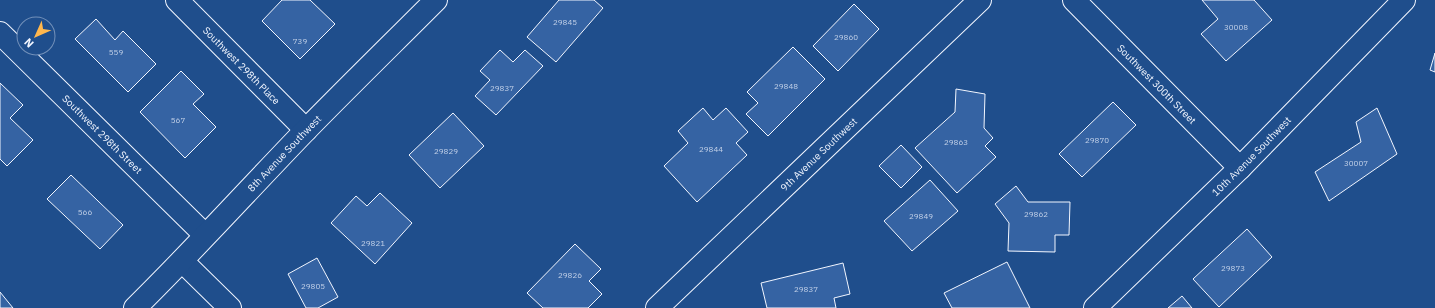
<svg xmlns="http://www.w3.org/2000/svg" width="1435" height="308" font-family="'IBM Plex Sans',sans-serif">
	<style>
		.building { fill: #3563a3; stroke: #f2f6ff }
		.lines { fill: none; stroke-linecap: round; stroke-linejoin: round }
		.minor-casing { stroke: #f2f6ff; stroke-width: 24 }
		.minor { stroke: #1f4e8c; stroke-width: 22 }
		.labels { text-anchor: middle; stroke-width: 3; stroke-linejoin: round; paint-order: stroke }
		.number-label { font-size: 8px; fill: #c3d1e8 }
		.street-label { font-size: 10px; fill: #f2f6ff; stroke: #1f4e8c }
	</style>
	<rect width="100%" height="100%" fill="#1f4e8c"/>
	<!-- building -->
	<g class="building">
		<path d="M282,0h28l25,24 -35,35 -38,-38z"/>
		<path d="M559,0h35l9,8 -47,54 -29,-25z"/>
		<path d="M1202,0h52l18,20 -46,41 -25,-27 17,-15z"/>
		<path d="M854,4l25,25 -41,42 -25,-25z"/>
		<path d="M96,19l19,21 8,-9 33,33 -28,28 -53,-53z"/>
		<path d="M793,47l32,32 -57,57 -22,-22 12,-11 -11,-11z"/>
		<path d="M500,50l13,12 12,-12 18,16 -47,49 -21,-19 15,-16 -10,-9z"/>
		<path d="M1435,53v19l-5,-2z"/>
		<path d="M181,71l23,23 -11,10 23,23 -31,31 -45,-46z"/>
		<path d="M0,83l23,22 -13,13 23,22 -26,26 -7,-7z"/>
		<path d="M956,89l29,5 -1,34 9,10 -8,8 11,11 -39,36 -42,-45 40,-36z"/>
		<path d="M1113,102l23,23 -54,52 -23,-23z"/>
		<path d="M703,108l10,12 13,-12 22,24 -12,11 11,12 -50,47 -33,-36 24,-23 -10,-12z"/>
		<path d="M1377,108l20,46 -68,47 -14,-29 46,-30 -5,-20z"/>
		<path d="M453,113l31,33 -44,42 -31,-33z"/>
		<path d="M901,145l21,22 -21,21 -22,-22z"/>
		<path d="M71,175l52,50 -23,24 -53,-50z"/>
		<path d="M930,180l28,31 -46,40 -28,-30z"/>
		<path d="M1016,186l12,16h42l-1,33h-14v17l-47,-1 1,-28 -14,-19z"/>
		<path d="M380,193l32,30 -37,41 -44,-41 25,-27 11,10z"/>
		<path d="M1247,229l25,28 -53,50 -26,-28z"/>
		<path d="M575,244l26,25 -12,12 13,13 -14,14h-45l-16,-15z"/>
		<path d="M317,258l21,39 -20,11h-12l-18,-34z"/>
		<path d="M1007,262l23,46h-78l-8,-15z"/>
		<path d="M843,263l7,31 -16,4 2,10h-69l-6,-25z"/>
		<path d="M0,292l13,16h-13z"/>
		<path d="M1182,296l10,12h-24z"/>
	</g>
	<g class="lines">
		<!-- minor casing -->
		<g class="minor-casing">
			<g id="minor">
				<path id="s1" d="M177,0l129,130"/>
				<path id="s2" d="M1074,0l166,168"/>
				<path id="s3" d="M0,33l205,202"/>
				<path d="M182,261l48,47"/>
				<path id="s4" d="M135,308c58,-57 113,-118 170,-177 43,-44 87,-87 131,-131"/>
				<path id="s5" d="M657,308l323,-308"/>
				<path id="s6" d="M1095,308l145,-140 164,-168"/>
			</g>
		</g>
		<!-- minor -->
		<use href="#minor" class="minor"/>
	</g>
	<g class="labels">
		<!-- number labels -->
		<g class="number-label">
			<text x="565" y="25">29845</text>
			<text x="1236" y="30">30008</text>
			<text x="846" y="40">29860</text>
			<text x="300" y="44">739</text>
			<text x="116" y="55">559</text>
			<text x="786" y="89">29848</text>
			<text x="502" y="91">29837</text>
			<text x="178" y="123">567</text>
			<text x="1097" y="143">29870</text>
			<text x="956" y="145">29863</text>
			<text x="711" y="152">29844</text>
			<text x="446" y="154">29829</text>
			<text x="1356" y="166">30007</text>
			<text x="85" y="215">566</text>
			<text x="1036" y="217">29862</text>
			<text x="921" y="219">29849</text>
			<text x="373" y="246">29821</text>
			<text x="1233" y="271">29873</text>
			<text x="570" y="278">29826</text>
			<text x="313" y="289">29805</text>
			<text x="806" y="292">29837</text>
		</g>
		<!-- street labels -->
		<g class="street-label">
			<text dy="4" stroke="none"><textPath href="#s1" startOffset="92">Southwest 298th Place</textPath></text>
			<text dy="4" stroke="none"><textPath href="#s2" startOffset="118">Southwest 300th Street</textPath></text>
			<text dy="4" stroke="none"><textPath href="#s3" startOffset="144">Southwest 298th Street</textPath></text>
			<text dy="4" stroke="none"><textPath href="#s4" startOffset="215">8th Avenue Southwest</textPath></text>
			<text dy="4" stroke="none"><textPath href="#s5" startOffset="223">9th Avenue Southwest</textPath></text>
			<text dy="4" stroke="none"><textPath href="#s6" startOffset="218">10th Avenue Southwest</textPath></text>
		</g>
	</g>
	<!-- north arrow -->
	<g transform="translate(36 36) rotate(225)"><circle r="19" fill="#1f4e8c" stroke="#7391ba"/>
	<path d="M0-3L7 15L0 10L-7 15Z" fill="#ffb74d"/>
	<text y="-6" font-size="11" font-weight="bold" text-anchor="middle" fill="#f2f6ff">N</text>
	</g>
</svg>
